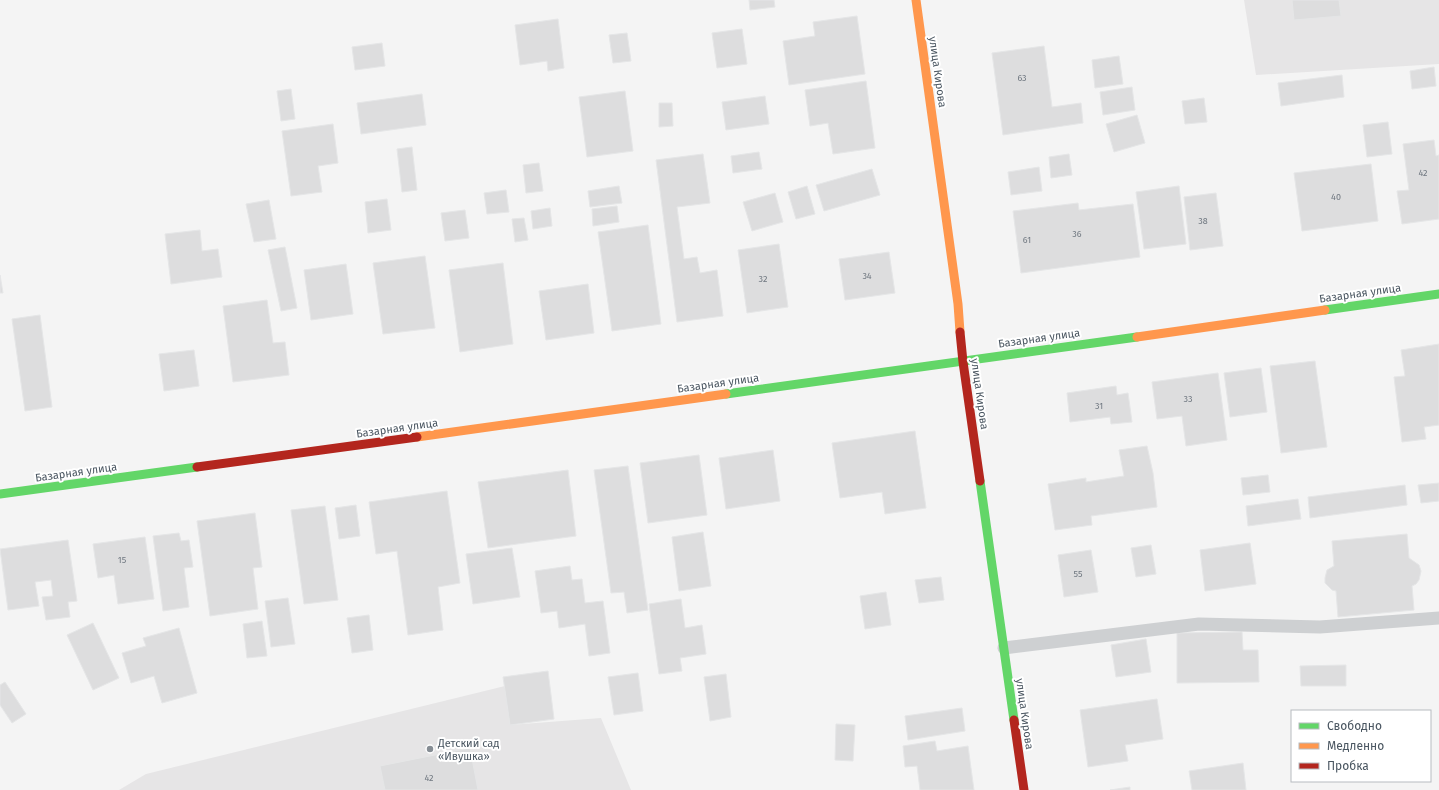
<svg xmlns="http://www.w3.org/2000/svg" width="1439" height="790" font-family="'Fira Sans',sans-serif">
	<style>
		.education { fill: #e6e5e6 }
		.building { fill: #ddddde; stroke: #e5e6e7 }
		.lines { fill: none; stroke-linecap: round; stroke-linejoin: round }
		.lane { stroke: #ced0d2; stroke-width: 13 }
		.fast { stroke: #63d668; stroke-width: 9 }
		.slow { stroke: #ff974d; stroke-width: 9 }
		.jam { stroke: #b3261e; stroke-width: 9 }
		.poi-dot { fill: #868d94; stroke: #fff; stroke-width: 1.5 }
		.labels { text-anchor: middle; stroke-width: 4; stroke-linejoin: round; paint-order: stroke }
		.number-label { font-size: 9px; fill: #707881 }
		.street-label { font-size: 11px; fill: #4a5661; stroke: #fff }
		.poi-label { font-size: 11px; fill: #4a5661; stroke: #fff; text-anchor: start }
	</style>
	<rect width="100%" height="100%" fill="#f4f4f4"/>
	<!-- education -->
	<g class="education">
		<path d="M1244,0h195v64l-183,11z"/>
		<path d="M505,686l5,39 91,-7 30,72h-512l27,-16z"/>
	</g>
	<!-- building -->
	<g class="building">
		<path d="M749,0h25l1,7 -25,3z"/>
		<path d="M1292,0h47l2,16 -47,4z"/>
		<path d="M857,16l8,58 -76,11 -6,-44 32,-5 -2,-14z"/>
		<path d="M558,19l6,49 -16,3 -1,-10 -27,4 -5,-40z"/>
		<path d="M742,29l5,35 -30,4 -5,-35z"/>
		<path d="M627,33l4,28 -18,2 -4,-28z"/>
		<path d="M382,43l3,23 -30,4 -3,-23z"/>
		<path d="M1044,46l8,61 29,-4 2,20 -80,12 -11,-82z"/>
		<path d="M1119,56l4,28 -28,4 -3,-28z"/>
		<path d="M1434,67l2,19 -24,3 -2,-18z"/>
		<path d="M1342,75l2,22 -63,9 -3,-23z"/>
		<path d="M866,81l9,67 -42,6 -5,-31 -18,3 -5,-36z"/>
		<path d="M1132,87l3,23 -32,5 -3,-23z"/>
		<path d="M291,89l4,30 -14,2 -4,-30z"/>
		<path d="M625,91l8,60 -46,6 -8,-60z"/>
		<path d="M422,94l4,31 -65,9 -4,-31z"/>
		<path d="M765,96l4,28 -43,6 -4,-28z"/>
		<path d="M1204,98l3,24 -22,2 -3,-23z"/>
		<path d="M659,103h13l1,23 -14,1z"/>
		<path d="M1137,115l8,28 -31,9 -8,-28z"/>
		<path d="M1388,122l4,32 -25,3 -4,-32z"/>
		<path d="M333,124l5,39 -20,3 4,26 -31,4 -9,-65z"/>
		<path d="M1434,140l2,16 3,-1v64l-37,5 -5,-33 12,-1 -6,-46z"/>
		<path d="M412,147l5,43 -15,2 -5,-43z"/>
		<path d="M759,152l3,17 -29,4 -2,-17z"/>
		<path d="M703,154l7,49 -33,4 7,52 13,-2 3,16 17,-3 6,46 -46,6 -21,-162z"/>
		<path d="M1069,154l3,21 -21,3 -2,-21z"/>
		<path d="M539,163l4,28 -17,2 -3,-28z"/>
		<path d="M1371,164l7,57 -76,10 -8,-58z"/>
		<path d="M1039,167l3,24 -31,4 -3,-23z"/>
		<path d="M872,169l8,26 -56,16 -8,-26z"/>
		<path d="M619,186l3,17 -32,4 -2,-16z"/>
		<path d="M807,186l8,28 -19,5 -8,-27z"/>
		<path d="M1179,186l7,58 -42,5 -8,-57z"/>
		<path d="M506,190l3,22 -22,2 -3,-21z"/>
		<path d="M775,193l8,29 -31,9 -9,-29z"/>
		<path d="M1216,193l7,53 -33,4 -6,-53z"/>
		<path d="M387,199l4,31 -23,3 -3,-31z"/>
		<path d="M269,200l7,39 -22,3 -8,-38z"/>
		<path d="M1078,203l1,7 54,-6 7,53 -119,16 -8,-62z"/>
		<path d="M617,206l2,16 -26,4 -1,-17z"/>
		<path d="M550,208l2,18 -19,3 -2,-18z"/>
		<path d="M465,210l4,28 -24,3 -4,-28z"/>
		<path d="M524,218l4,22 -13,2 -3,-23z"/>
		<path d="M648,225l13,99 -49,7 -14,-99z"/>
		<path d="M200,230l2,21 16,-2 4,28 -51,7 -6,-50z"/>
		<path d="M779,244l9,63 -41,6 -9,-63z"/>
		<path d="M285,247l12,61 -16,3 -13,-61z"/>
		<path d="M889,252l6,41 -50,7 -6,-41z"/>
		<path d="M425,256l10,72 -52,6 -10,-71z"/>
		<path d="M503,263l10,81 -53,8 -11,-82z"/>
		<path d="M346,264l7,50 -42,6 -7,-50z"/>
		<path d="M0,275l3,18h-3z"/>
		<path d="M588,284l6,49 -48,7 -7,-49z"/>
		<path d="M267,300l6,43 12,-1 4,33 -56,7 -10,-76z"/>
		<path d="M40,315l12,92 -27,4 -13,-92z"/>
		<path d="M1439,344v81l-15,2 2,12 -24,3 -8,-65 11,-1 -4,-26z"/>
		<path d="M194,350l5,36 -35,5 -5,-37z"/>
		<path d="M1315,361l12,86 -46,6 -11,-87z"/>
		<path d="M1261,368l6,44 -37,5 -6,-44z"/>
		<path d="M1218,373l9,67 -41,6 -4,-30 -25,3 -5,-37z"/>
		<path d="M1116,386l1,9 11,-2 4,29 -21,2 -1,-7 -40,5 -3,-29z"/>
		<path d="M915,431l11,77 -41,6 -3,-22 -42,6 -8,-55z"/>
		<path d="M1147,446l6,27 4,34 -66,9 1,9 -37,5 -7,-46 38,-6v4l38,-6 -5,-26z"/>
		<path d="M773,450l7,51 -54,8 -7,-51z"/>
		<path d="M699,455l8,60 -59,8 -8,-60z"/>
		<path d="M628,466l20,144 -21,3 -3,-21 -13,1 -17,-123z"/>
		<path d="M568,470l8,66 -88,12 -10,-66z"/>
		<path d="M1268,475l2,17 -27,3 -2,-17z"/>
		<path d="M1439,483v18l-18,2 -3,-18z"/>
		<path d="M1405,485l2,20 -97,13 -2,-21z"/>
		<path d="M447,491l13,92 -22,4 5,43 -35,5 -11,-84 -21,3 -7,-52z"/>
		<path d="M1298,499l3,20 -53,7 -2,-20z"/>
		<path d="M356,505l4,31 -21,3 -4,-31z"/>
		<path d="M325,506l13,94 -34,4 -13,-94z"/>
		<path d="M255,513l7,54 -9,1 5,41 -48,7 -13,-95z"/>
		<path d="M703,532l8,54 -32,5 -7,-54z"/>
		<path d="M179,533l2,8 8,-1 4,27 -9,1 5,39 -26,4 -10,-75z"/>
		<path d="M1407,534l2,24 10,7 2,6 -2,9 -3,4 -4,2 2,24 -76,7 -2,-26 -4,-1 -7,-7v-5l2,-8 7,-4 -2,-25z"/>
		<path d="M145,537l9,62 -36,5 -4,-29 -16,3 -5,-34z"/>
		<path d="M68,540l9,61 -9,1 2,15 -24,3 -4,-23 11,-1 -2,-16 -16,2 4,24 -31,4 -8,-61z"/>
		<path d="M1250,543l6,41 -51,7 -5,-41z"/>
		<path d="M1151,545l5,29 -20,3 -5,-29z"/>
		<path d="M512,548l8,49 -47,7 -7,-50z"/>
		<path d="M1091,550l7,42 -34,5 -6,-42z"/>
		<path d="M570,566l2,14 10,-1 3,24 18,-2 7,52 -21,3 -4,-32 -26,4 -2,-17 -16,2 -6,-42z"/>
		<path d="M941,577l3,23 -25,3 -4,-23z"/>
		<path d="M886,592l5,33 -26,4 -5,-33z"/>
		<path d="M288,598l7,46 -24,3 -6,-46z"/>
		<path d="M681,599l4,29 17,-3 4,29 -26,4 2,13 -23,3 -10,-70z"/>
		<path d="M369,615l4,35 -21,3 -5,-35z"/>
		<path d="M262,621l5,35 -20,2 -4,-34z"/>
		<path d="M93,623l26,55 -26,12 -26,-55z"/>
		<path d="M179,628l18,65 -35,10 -8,-27 -23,7 -9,-30 24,-7 -3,-8z"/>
		<path d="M1242,632l1,18h15l1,32 -82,1v-50z"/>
		<path d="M1146,639l5,33 -35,5 -5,-32z"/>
		<path d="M1346,665v21h-45l-1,-20z"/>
		<path d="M548,671l6,48 -44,6 -7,-48z"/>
		<path d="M638,673l5,38 -29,4 -6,-38z"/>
		<path d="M726,674l5,43 -21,4 -6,-44z"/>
		<path d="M5,682l21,32 -14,9 -12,-18v-20z"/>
		<path d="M1157,699l6,40 -38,6 3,16 -40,6 -8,-57z"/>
		<path d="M962,708l3,23 -57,9 -3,-24z"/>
		<path d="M836,724l19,1 -2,36 -18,-1z"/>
		<path d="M935,741l2,10 31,-5 6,44h-54l-3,-24 -12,1 -2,-21z"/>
		<path d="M470,748l8,42h-93l-5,-24z"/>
		<path d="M1243,763l3,27h-54l-3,-19z"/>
		<path d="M1130,787v3h-20z"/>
	</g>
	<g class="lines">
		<!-- lane -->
		<path class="lane" d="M1004,648l195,-24 121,3 119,-9"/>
		<!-- fast -->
		<g class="fast">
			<path d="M1325,310l114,-16"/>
			<path d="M726,394l411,-57"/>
			<path d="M980,481l34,239"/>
			<path d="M0,494l197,-27"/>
		</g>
		<!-- slow -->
		<g class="slow">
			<path d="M916,0l42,304 2,28"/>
			<path d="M1137,337l188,-27"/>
			<path d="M417,437l309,-43"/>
		</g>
		<!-- jam -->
		<g class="jam">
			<path d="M960,332l3,30 17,119"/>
			<path d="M197,467l220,-30"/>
			<path d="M1014,720l10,70"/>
		</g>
	</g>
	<!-- markers -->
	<circle class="poi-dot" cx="430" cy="749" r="4"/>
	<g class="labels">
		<!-- number labels -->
		<g class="number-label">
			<text x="1022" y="81">63</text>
			<text x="1423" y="176">42</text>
			<text x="1336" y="200">40</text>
			<text x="1203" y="224">38</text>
			<text x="1077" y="237">36</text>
			<text x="1027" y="243">61</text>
			<text x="867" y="279">34</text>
			<text x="763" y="282">32</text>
			<text x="1188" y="402">33</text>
			<text x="1099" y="409">31</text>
			<text x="122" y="563">15</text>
			<text x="1078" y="577">55</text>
			<text x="429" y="781">42</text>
		</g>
		<!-- street labels -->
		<g class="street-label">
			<text transform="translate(938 72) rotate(82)" y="4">улица Кирова</text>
			<text transform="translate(1360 293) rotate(-8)" y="4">Базарная улица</text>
			<text transform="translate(1039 338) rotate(-8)" y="4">Базарная улица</text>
			<text transform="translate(718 383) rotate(-8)" y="4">Базарная улица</text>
			<text transform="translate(980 394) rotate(82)" y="4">улица Кирова</text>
			<text transform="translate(397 428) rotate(-8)" y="4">Базарная улица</text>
			<text transform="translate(76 472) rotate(-8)" y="4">Базарная улица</text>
			<text transform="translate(1025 714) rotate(82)" y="4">улица Кирова</text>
		</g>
		<!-- poi labels -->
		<g class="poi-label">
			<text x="438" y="747">Детский сад<tspan x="438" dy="13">«Ивушка»</tspan></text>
		</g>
	</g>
	<!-- legend -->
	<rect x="1291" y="710" width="140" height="72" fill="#ffffff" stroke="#b7bbc0"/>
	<rect x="1299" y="723" width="20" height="6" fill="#63d668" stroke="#b7bbc0"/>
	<text x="1327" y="730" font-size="12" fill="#4a5661">Свободно</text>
	<rect x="1299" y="743" width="20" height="6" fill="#ff974d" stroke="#b7bbc0"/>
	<text x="1327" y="750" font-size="12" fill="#4a5661">Медленно</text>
	<rect x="1299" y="763" width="20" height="6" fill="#b3261e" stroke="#b7bbc0"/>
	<text x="1327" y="770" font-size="12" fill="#4a5661">Пробка</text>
</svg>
